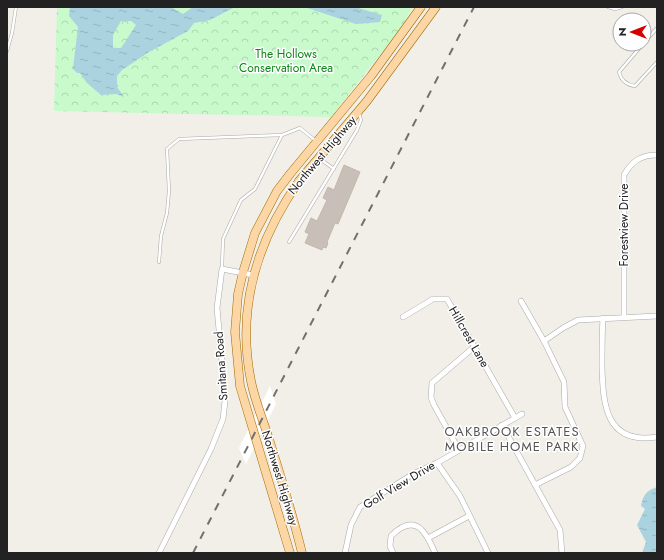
<svg xmlns="http://www.w3.org/2000/svg" width="664" height="560" font-family="Jost,sans-serif">
	<style>
		.park { fill: url(#park-crowns) }
		.water { fill: url(#water-ripples); fill-rule: evenodd }
		.pier { fill: #fff }
		.building { fill: #c7bfb8; stroke: #c4b6ab }
		.lines { fill: none; stroke-linecap: round; stroke-linejoin: round }
		.service-casing { stroke: #a9a9a9; stroke-width: 3.5 }
		.minor-casing { stroke: #a9a9a9; stroke-width: 6 }
		.primary-casing { stroke: #a06b00; stroke-width: 9 }
		.service { stroke: #fff; stroke-width: 2.5 }
		.minor { stroke: #fff; stroke-width: 5 }
		.primary { stroke: #fcd6a4; stroke-width: 8 }
		.rail { stroke: #707070; stroke-width: 2; stroke-dasharray: 8 8; stroke-linecap: butt }
		.labels { text-anchor: middle; stroke-width: 3; stroke-linejoin: round; paint-order: stroke }
		.park-label { font-size: 12px; fill: #0c8416; stroke: #fff }
		.street-label { font-size: 12px; fill: #222; stroke: #fff }
		.neighbourhood-label { font-size: 13px; letter-spacing: 1px; fill: #555; stroke: #fff }
	</style>
	<defs>
		<pattern id="park-crowns" width="20" height="18" patternUnits="userSpaceOnUse"><rect width="20" height="18" fill="#c8facc"/><path d="M2 6a3 3 0 1 1 6 0M12 15a3 3 0 1 1 6 0" fill="none" stroke="#acd6af"/></pattern>
		<pattern id="water-ripples" width="26" height="14" patternUnits="userSpaceOnUse"><rect width="26" height="14" fill="#aad3df"/><path d="M2 4q2-2 4 0t4 0M15 11q2-2 4 0t4 0" fill="none" stroke="#92b5bf"/></pattern>
	</defs>
	<rect width="100%" height="100%" fill="#f2efe9"/>
	<!-- park -->
	<path class="park" d="M57,7h356l-13,22 -69,88 -277,-6z"/>
	<!-- water -->
	<g class="water">
		<path d="M70,7h101l12,7 10,-7h42l-25,13 -16,3 -6,8 -39,21 -27,18 -5,6v11l7,10 -8,-3 -15,1 -14,-12 -7,-10h-3l-4,-4 5,-42 -9,-11zM121,21h10l5,4 -15,23h-8v-13z"/>
		<path d="M304,7h51l27,8 -2,7 -24,2z"/>
		<path d="M657,487v66h-15l4,-11 -9,-17 8,-16 -4,-3c2,-11 5,-15 16,-19z"/>
	</g>
	<!-- pier -->
	<path class="pier" d="M270,386l6,18 -30,60 -7,-16z"/>
	<!-- building -->
	<path class="building" d="M344,165l16,7 -22,52 -3,-1 -8,19 1,1 -2,5 -3,-1 -1,3 -17,-7 4,-9 -4,-2 6,-14 6,3 10,-21 -4,-2 5,-11 6,3z"/>
	<g class="lines">
		<!-- service casing -->
		<g class="service-casing">
			<g id="service">
				<path d="M608,7l7,2 7,-2"/>
				<path d="M644,43l13,-15"/>
				<path d="M643,44l-24,28c2,8 8,13 16,14l22,-24"/>
				<path d="M7,51l5,-18 4,-26"/>
				<path d="M320,159l14,10"/>
				<path d="M289,242l68,-112 4,-10 -2,-7"/>
				<path d="M159,262l2,-26 6,-23 2,-22 -2,-42 12,-10 103,-4 18,-7 16,13"/>
				<path d="M222,268l1,-29 18,-39 14,-11 27,-54"/>
			</g>
		</g>
		<!-- minor casing -->
		<g class="minor-casing">
			<g id="minor">
				<path d="M521,301l23,40 20,41 1,25 18,39 -3,12 -9,9 -36,18"/>
				<path d="M403,317l30,-18h14l68,119"/>
				<path d="M624,317v-142c8,-14 17,-20 33,-20"/>
				<path d="M603,318c-1,16 -1,32 -1,49 1,38 4,78 55,70"/>
				<path d="M544,341l19,-13 15,-8 79,-4"/>
				<path d="M502,425l58,105 2,23"/>
				<path d="M459,450l-25,-45 -3,-8 1,-14 42,-36"/>
				<path d="M437,463l23,33 28,57"/>
				<path d="M428,538l41,-22"/>
				<path d="M159,553l52,-104 12,-30 2,-18 -1,-17 -7,-76 5,-39 31,6"/>
				<path d="M345,553l6,-28 9,-18 53,-33 24,-11 85,-49"/>
				<path d="M393,553l-3,-7 1,-10c23,-23 34,-7 44,17"/>
			</g>
		</g>
		<!-- primary casing -->
		<g class="primary-casing">
			<g id="primary">
				<path d="M290,553l-50,-167 -5,-54 3,-38 5,-22 12,-39 22,-42 13,-17 81,-98 50,-69"/>
				<path d="M302,553c-9,-38 -21,-76 -33,-114 -6,-19 -14,-38 -18,-58 -15,-74 6,-140 48,-200l68,-80 69,-94"/>
			</g>
		</g>
		<!-- service -->
		<use href="#service" class="service"/>
		<!-- minor -->
		<use href="#minor" class="minor"/>
		<!-- primary -->
		<use href="#primary" class="primary"/>
		<!-- rail -->
		<path class="rail" d="M193,553l281,-546"/>
	</g>
	<g class="labels">
		<!-- park labels -->
		<g class="park-label">
			<text x="286" y="58">The Hollows<tspan x="286" dy="14">Conservation Area</tspan></text>
		</g>
		<!-- street labels -->
		<g class="street-label">
			<text transform="translate(322 155) rotate(-50)" y="4">Northwest Highway</text>
			<text transform="translate(624 225) rotate(-90)" y="4">Forestview Drive</text>
			<text transform="translate(469 337) rotate(60)" y="4">Hillcrest Lane</text>
			<text transform="translate(221 366) rotate(-94)" y="4">Smitana Road</text>
			<text transform="translate(280 478) rotate(73)" y="4">Northwest Highway</text>
			<text transform="translate(399 485) rotate(-31)" y="4">Golf View Drive</text>
		</g>
		<!-- neighbourhood labels -->
		<g class="neighbourhood-label">
			<text x="512" y="436">OAKBROOK ESTATES<tspan x="512" dy="15">MOBILE HOME PARK</tspan></text>
		</g>
	</g>
	<!-- border -->
	<rect width="664" height="560" fill="none" stroke="#222222" stroke-width="16"/>
	<!-- north arrow -->
	<g transform="translate(632 32) rotate(270)"><circle r="19" fill="#ffffff" stroke="#a7a7a7"/>
	<path d="M0-3L7 15L0 10L-7 15Z" fill="#d40000"/>
	<text y="-6" font-size="11" font-weight="bold" text-anchor="middle" fill="#222222">N</text>
	</g>
</svg>
